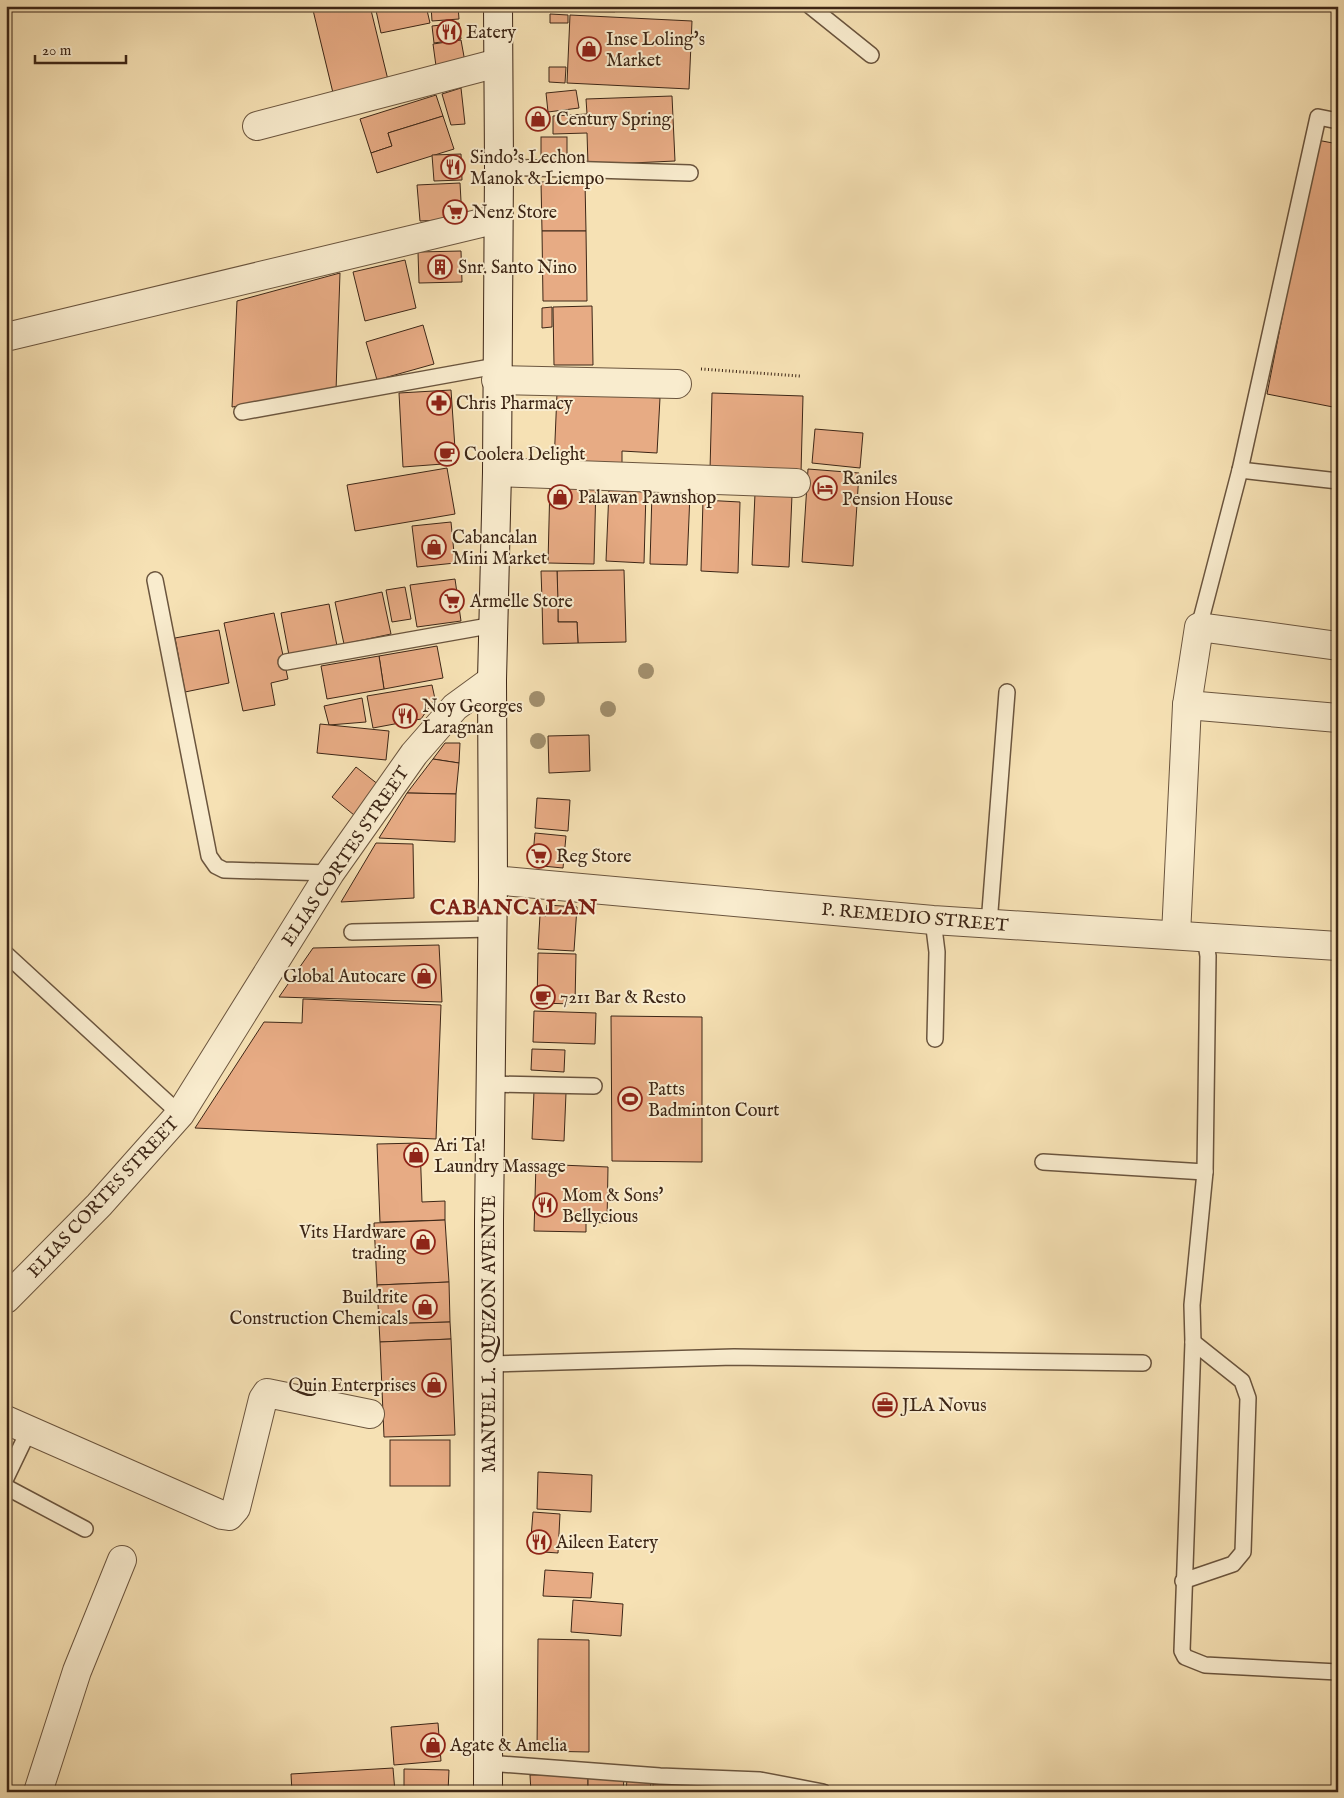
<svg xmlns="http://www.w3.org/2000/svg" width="1344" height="1798" font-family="'IM FELL English',serif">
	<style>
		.building { fill: #e7ab84; stroke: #3d2616 }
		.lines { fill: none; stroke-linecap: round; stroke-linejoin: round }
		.service-casing { stroke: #6b553e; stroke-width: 18 }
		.minor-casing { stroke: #6b553e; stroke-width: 30 }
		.tertiary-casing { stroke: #6b553e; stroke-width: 30 }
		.secondary-casing { stroke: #3d2616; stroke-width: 30 }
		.path { stroke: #3d2616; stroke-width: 3; stroke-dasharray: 1 2.5; stroke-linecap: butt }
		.service { stroke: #f9ecce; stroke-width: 15 }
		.minor { stroke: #f9ecce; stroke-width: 28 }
		.tertiary { stroke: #f9ecce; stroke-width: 28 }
		.secondary { stroke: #f9ecce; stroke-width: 28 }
		.tree { fill: #a2906e }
		.labels { text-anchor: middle; stroke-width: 4; stroke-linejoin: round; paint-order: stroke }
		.poi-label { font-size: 18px; fill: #3d2616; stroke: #f9ecce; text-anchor: start }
		.street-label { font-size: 18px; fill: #3d2616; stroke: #f9ecce }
		.district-label { font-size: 22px; font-weight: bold; letter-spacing: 1px; fill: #7a1f14; stroke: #f9ecce }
	</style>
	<rect width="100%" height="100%" fill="#f6e1b4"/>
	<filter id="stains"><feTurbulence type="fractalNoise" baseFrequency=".004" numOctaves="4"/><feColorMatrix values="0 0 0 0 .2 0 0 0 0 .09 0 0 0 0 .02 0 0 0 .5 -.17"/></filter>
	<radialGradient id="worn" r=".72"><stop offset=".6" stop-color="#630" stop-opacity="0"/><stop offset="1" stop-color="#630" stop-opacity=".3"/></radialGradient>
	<!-- building -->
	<g class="building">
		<path d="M312,6h58l19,78 -55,13z"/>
		<path d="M375,6h51l4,17 -49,10z"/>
		<path d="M431,6h27l1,13 -27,2z"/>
		<path d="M551,6h64v6l-64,-1z"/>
		<path d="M550,14l18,1v8h-18z"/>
		<path d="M570,15l122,6 -3,68 -122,-6z"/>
		<path d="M459,23l2,16 -27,4 -2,-17z"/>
		<path d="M461,40l4,22 -29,4 -3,-22z"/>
		<path d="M549,67h17l-1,16 -16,-1z"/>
		<path d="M461,88l4,36 -14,1 -9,-31z"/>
		<path d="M576,90l3,18 -31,4 -2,-19z"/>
		<path d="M436,95l7,21 -55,17 4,13 -21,7 -11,-34z"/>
		<path d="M672,96l3,65 -87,4 -1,-32 -34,1v-18l34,-2 -1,-15z"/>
		<path d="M443,116l11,33 -77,24 -6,-20 21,-7 -4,-13z"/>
		<rect x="541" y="137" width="26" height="26"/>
		<path d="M1317,140l21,4v264l-71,-14z"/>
		<path d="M461,154l1,26 -28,1 -2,-26z"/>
		<path d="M541,182h44l1,49h-44z"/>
		<path d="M460,183l2,36 -42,2 -3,-36z"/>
		<path d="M542,231h44l1,70h-44z"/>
		<path d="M461,251l1,31 -43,1 -1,-31z"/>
		<path d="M405,260l11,48 -51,13 -12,-49z"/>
		<path d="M340,273l-4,118 -104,16 5,-106z"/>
		<path d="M592,306l1,59h-39l-1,-58z"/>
		<path d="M552,307v20l-10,1v-20z"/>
		<path d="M423,325l11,39 -57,16 -11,-38z"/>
		<path d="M451,390l5,73 -53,4 -4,-74z"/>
		<path d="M557,393l103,5 -3,55 -35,-2v16l-68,-3z"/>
		<path d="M712,393l91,3 -2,77 -91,-3z"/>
		<path d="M815,429l48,4 -3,35 -48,-5z"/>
		<path d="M447,468l8,46 -100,17 -8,-46z"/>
		<path d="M808,469l51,4 -6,93 -51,-4z"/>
		<path d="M550,482l46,1 -2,81 -46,-1z"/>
		<path d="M609,490l37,2 -2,71 -38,-2z"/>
		<path d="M652,492l38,2 -3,71 -37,-1z"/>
		<path d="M755,493l37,2 -3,72 -37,-2z"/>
		<path d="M703,500l37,2 -2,71 -37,-2z"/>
		<path d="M451,522l4,41 -38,4 -5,-41z"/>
		<path d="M624,570l2,72 -48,1 -1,-21h-19l-1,-51z"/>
		<path d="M541,571h16l1,29h-16z"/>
		<path d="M455,579l6,42 -44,6 -7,-42z"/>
		<path d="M405,587l6,32 -19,3 -6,-32z"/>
		<path d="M382,592l9,42 -47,10 -9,-42z"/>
		<path d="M542,600h16v22h19l1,21 -35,1z"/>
		<path d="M329,604l8,42 -48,9 -8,-42z"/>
		<path d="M274,613l14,66 -17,4 4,22 -32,6 -19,-88z"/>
		<path d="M219,630l10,53 -44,9 -10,-54z"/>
		<path d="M437,646l6,32 -59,11 -5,-33z"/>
		<path d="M379,656l5,33 -57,10 -6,-33z"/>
		<path d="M432,685l3,14 -14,20 -48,9 -6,-32z"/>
		<path d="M362,698l4,24 -37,3 -5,-19z"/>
		<path d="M320,724l69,7 -3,29 -69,-7z"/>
		<path d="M589,735l1,36 -41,2 -1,-37z"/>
		<path d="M445,743h15l-1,20 -26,-4z"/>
		<path d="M433,759l26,4 -3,31 -49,-1z"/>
		<path d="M356,767l23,18 -25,30 -22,-18z"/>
		<path d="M407,793l49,1 -1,48 -76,-4z"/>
		<path d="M537,798l33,2 -2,31 -33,-3z"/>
		<path d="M535,833l31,3 -3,32 -31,-3z"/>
		<path d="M376,843l37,1 1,54 -73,4z"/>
		<path d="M547,905l30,2 -3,44 -36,-2 2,-34 6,1z"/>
		<path d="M439,945l3,57 -163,-5 34,-49z"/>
		<path d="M538,953l38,1 -1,50 -38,-1z"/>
		<path d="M303,999l138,6 -5,134 -241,-11 69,-106 38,1z"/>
		<path d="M534,1011l62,2 -1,31 -62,-2z"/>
		<path d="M611,1016l91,1v145l-90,-1z"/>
		<path d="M532,1049l33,1 -1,22 -33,-2z"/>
		<path d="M534,1091l32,2 -2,48 -32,-2z"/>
		<path d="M420,1143l2,59 23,-1v19l-65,2 -3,-78z"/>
		<path d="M536,1164l72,3 -1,56 -21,-1v10l-52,-1z"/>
		<path d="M445,1220l4,62 -72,3 -3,-62z"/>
		<path d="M449,1282l1,40 -71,2 -2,-39z"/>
		<path d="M450,1322l1,17 -71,3 -1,-18z"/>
		<path d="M451,1339l4,96 -71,2 -4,-95z"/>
		<rect x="390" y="1440" width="60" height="46"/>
		<path d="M538,1472l54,3 -1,37 -54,-3z"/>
		<path d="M533,1512l27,2 -2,39 -28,-2z"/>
		<path d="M545,1570l48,3 -2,25 -48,-2z"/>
		<path d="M573,1600l50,4 -2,32 -50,-4z"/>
		<path d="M538,1639l51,1v112l-52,-1z"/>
		<path d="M438,1723l3,38 -47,4 -3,-38z"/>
		<path d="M393,1768l2,24h-103l-1,-18z"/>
		<path d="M404,1769l45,1 -1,22h-44z"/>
		<path d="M588,1774v18h-57l-1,-17z"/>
		<path d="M588,1774l36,3 -1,15h-35z"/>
		<path d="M627,1779l24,2 -1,11h-24z"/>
		<rect x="653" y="1784" width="29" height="8"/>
		<path d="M682,1784l27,1v7h-27z"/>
		<path d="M710,1788l31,1v3h-31z"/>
	</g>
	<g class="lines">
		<!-- service casing -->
		<g class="service-casing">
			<g id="service">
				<path d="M810,6l61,49"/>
				<path d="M499,167l191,6"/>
				<path d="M242,412l254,-46"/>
				<path d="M1240,470l98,11"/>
				<path d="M155,580l54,276 7,10 8,4 106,3"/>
				<path d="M1199,627l41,-157 78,-353 20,4"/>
				<path d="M286,662l208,-37"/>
				<path d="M933,920l4,32 -2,87"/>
				<path d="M989,924l18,-232"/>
				<path d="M352,932l141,-3"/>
				<path d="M1205,938l3,18 -3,216 -13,133 1,37 -11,309 3,6 20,8 133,7"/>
				<path d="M6,954l174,160"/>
				<path d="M490,1084l104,2"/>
				<path d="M1043,1162l162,10"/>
				<path d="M489,1364l245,-7 409,6"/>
				<path d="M6,1478l23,-48"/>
				<path d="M6,1487l79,42"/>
				<path d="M1183,1581l50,-17 10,-12 5,-154 -6,-17 -49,-39"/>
				<path d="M488,1763l172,13 100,4 63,12"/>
			</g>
		</g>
		<!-- minor casing -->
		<g class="minor-casing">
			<g id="minor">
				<path d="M257,126l241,-63"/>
				<path d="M6,337l492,-118"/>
				<path d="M496,380l181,4"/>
				<path d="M497,472l299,11"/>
				<path d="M1187,705l151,13"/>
				<path d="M1176,935l11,-230 12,-78 139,19"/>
				<path d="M6,1420l216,95 7,1 7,-8 27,-109 4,-6 103,21"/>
				<path d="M38,1792l39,-121 45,-111"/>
			</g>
		</g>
		<!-- tertiary casing -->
		<g class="tertiary-casing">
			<g id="tertiary">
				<path d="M493,880l440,40 405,26"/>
				<path d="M6,1299l93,-94 81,-91 150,-241 84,-119 41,-47 37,-27"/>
			</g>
		</g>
		<!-- secondary casing -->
		<g class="secondary-casing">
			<path id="secondary" d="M488,1792l1,-570 4,-342 -1,-200 5,-208 2,-305 -1,-161"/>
		</g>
		<!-- path -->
		<path class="path" d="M701,369l99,7"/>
		<!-- service -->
		<use href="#service" class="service"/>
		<!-- minor -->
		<use href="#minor" class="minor"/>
		<!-- tertiary -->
		<use href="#tertiary" class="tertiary"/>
		<!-- secondary -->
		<use href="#secondary" class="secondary"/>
	</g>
	<!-- trees -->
	<g class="tree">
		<circle cx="646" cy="671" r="8"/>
		<circle cx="537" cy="699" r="8"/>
		<circle cx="608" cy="709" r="8"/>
		<circle cx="538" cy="741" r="8"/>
	</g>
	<!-- icons -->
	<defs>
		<g id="restaurant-ring" transform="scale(1.25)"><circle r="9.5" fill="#f9ecce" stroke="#8f2418" stroke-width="1.5"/><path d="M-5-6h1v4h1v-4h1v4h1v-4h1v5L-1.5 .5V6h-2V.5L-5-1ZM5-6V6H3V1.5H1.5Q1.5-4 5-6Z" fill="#8f2418"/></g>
		<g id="shop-ring" transform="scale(1.25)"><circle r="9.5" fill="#f9ecce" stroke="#8f2418" stroke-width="1.5"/><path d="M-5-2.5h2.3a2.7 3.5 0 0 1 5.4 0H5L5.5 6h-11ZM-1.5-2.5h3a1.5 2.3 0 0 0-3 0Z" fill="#8f2418"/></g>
		<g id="supermarket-ring" transform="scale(1.25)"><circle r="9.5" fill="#f9ecce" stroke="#8f2418" stroke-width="1.5"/><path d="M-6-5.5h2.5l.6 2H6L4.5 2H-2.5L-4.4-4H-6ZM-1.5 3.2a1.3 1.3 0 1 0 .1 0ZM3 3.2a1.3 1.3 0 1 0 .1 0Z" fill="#8f2418"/></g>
		<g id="building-ring" transform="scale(1.25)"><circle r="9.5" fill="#f9ecce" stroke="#8f2418" stroke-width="1.5"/><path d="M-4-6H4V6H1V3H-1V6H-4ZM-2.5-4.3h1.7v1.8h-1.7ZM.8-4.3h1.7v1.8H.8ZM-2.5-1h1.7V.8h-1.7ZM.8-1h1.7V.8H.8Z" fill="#8f2418"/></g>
		<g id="pharmacy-ring" transform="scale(1.25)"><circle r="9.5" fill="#f9ecce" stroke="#8f2418" stroke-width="1.5"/><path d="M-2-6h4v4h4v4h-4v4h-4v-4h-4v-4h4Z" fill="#8f2418"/></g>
		<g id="cafe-ring" transform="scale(1.25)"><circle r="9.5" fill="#f9ecce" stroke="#8f2418" stroke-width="1.5"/><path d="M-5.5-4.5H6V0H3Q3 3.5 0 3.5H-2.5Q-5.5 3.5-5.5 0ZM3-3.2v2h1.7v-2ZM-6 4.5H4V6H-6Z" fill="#8f2418"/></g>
		<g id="hotel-ring" transform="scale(1.25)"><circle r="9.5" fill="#f9ecce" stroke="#8f2418" stroke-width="1.5"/><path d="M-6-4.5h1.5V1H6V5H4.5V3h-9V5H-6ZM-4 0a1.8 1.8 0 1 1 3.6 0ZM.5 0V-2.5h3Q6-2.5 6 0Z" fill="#8f2418"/></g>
		<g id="stadium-ring" transform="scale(1.25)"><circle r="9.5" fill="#f9ecce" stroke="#8f2418" stroke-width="1.5"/><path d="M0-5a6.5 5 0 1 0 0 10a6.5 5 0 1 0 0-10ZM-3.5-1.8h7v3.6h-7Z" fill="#8f2418"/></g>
		<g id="office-ring" transform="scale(1.25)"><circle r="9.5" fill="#f9ecce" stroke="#8f2418" stroke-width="1.5"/><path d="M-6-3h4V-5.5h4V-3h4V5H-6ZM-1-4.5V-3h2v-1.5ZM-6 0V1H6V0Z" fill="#8f2418"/></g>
	</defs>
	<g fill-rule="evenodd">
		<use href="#restaurant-ring" x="449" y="32"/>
		<use href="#shop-ring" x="589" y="49"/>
		<use href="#shop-ring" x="538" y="119"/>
		<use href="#restaurant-ring" x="453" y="167"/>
		<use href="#supermarket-ring" x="455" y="212"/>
		<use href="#building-ring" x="440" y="267"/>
		<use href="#pharmacy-ring" x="439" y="403"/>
		<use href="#cafe-ring" x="447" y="454"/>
		<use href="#hotel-ring" x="825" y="488"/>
		<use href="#shop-ring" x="560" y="497"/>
		<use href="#shop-ring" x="434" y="547"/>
		<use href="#supermarket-ring" x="452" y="601"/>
		<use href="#restaurant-ring" x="405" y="716"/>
		<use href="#supermarket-ring" x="539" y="856"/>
		<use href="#shop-ring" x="424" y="976"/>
		<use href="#cafe-ring" x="543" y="997"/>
		<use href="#stadium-ring" x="630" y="1099"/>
		<use href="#shop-ring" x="416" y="1155"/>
		<use href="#restaurant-ring" x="545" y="1205"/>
		<use href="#shop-ring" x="423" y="1242"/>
		<use href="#shop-ring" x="425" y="1307"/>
		<use href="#shop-ring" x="434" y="1385"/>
		<use href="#office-ring" x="885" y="1405"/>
		<use href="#restaurant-ring" x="539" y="1542"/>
		<use href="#shop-ring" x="433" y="1745"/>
	</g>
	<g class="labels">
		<!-- poi labels -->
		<g class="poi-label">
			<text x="466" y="38">Eatery</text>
			<text x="606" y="45">Inse Loling's<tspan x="606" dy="21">Market</tspan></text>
			<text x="556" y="125">Century Spring</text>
			<text x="470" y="163">Sindo's Lechon<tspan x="470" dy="21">Manok &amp; Liempo</tspan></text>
			<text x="472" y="218">Nenz Store</text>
			<text x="458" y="273">Snr. Santo Nino</text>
			<text x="456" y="409">Chris Pharmacy</text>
			<text x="464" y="460">Coolera Delight</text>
			<text x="842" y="484">Raniles<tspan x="842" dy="21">Pension House</tspan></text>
			<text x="578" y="503">Palawan Pawnshop</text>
			<text x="452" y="543">Cabancalan<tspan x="452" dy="21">Mini Market</tspan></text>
			<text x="470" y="607">Armelle Store</text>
			<text x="422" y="712">Noy Georges<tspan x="422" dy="21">Laragnan</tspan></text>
			<text x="556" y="862">Reg Store</text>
			<text x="406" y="982" text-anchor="end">Global Autocare</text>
			<text x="560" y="1003">7211 Bar &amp; Resto</text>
			<text x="648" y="1095">Patts<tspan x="648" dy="21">Badminton Court</tspan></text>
			<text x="434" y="1151">Ari Ta!<tspan x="434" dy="21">Laundry Massage</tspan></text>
			<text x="562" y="1201">Mom &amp; Sons'<tspan x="562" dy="21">Bellycious</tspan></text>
			<text x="406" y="1238" text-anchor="end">Vits Hardware<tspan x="406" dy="21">trading</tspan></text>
			<text x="408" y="1303" text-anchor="end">Buildrite<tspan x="408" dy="21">Construction Chemicals</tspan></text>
			<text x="416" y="1391" text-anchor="end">Quin Enterprises</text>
			<text x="902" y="1411">JLA Novus</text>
			<text x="556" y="1548">Aileen Eatery</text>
			<text x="450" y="1751">Agate &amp; Amelia</text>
		</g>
		<!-- street labels -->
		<g class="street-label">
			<text transform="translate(345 856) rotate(-56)" y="6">ELIAS CORTES STREET</text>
			<text transform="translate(915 917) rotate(5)" y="6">P. REMEDIO STREET</text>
			<text transform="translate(103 1197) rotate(-47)" y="6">ELIAS CORTES STREET</text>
			<text transform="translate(489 1334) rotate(-90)" y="6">MANUEL L. QUEZON AVENUE</text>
		</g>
		<!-- district labels -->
		<g class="district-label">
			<text x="514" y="914">CABANCALAN</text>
		</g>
	</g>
	<!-- margin -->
	<rect width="1344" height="1798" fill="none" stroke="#f6e1b4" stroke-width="25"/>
	<rect x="8" y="8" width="1329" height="1783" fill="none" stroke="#3d2616" stroke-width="2.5"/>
	<rect x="12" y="12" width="1319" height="1773" fill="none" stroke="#3d2616"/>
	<!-- scale -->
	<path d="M35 55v8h91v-8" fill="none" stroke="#3d2616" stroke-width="2.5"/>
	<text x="42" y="55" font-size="15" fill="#3d2616" stroke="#f9ecce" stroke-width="4" paint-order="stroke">20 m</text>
	<rect width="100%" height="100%" filter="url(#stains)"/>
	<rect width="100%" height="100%" fill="url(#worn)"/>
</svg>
